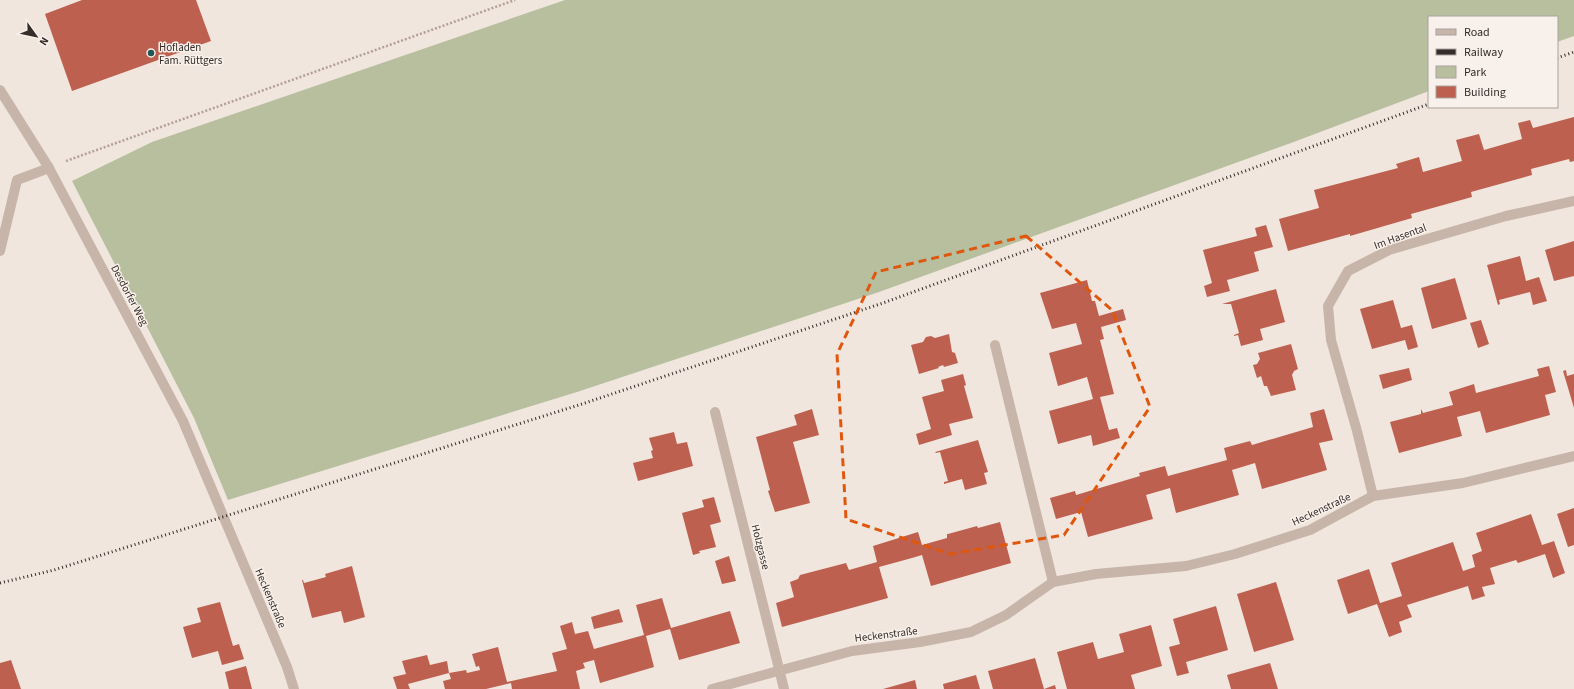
<svg xmlns="http://www.w3.org/2000/svg" width="1574" height="689" font-family="'Source Sans 3',sans-serif">
	<style>
		.green { fill: #b7bf9e }
		.building { fill: #bd604f }
		.lines { fill: none; stroke-linecap: round; stroke-linejoin: round }
		.path { stroke: #b49f94; stroke-width: 2.5; stroke-dasharray: 2 2; stroke-linecap: butt }
		.minor { stroke: #c8b5aa; stroke-width: 10 }
		.rail { stroke: #362c29; stroke-width: 3; stroke-dasharray: 1 3; stroke-linecap: butt }
		.marked { fill: none; stroke: #df570d; stroke-width: 3; stroke-dasharray: 8 5; stroke-linejoin: round }
		.poi-dot { fill: #225554; stroke: #f8f0ea; stroke-width: 1.5 }
		.labels { text-anchor: middle; stroke-width: 3; stroke-linejoin: round; paint-order: stroke }
		.poi-label { font-size: 11px; fill: #362c29; stroke: #f8f0ea; text-anchor: start }
		.street-label { font-size: 11px; fill: #362c29; stroke: #f8f0ea }
	</style>
	<rect width="100%" height="100%" fill="#f1e6de"/>
	<!-- green -->
	<path class="green" d="M565,0h1009v36l-17,6v-25h-128v74l-138,52 -412,149 -302,100 -349,108 -34,-82 -122,-237 80,-39z"/>
	<!-- building -->
	<g class="building">
		<path d="M82,0h114l15,41 -139,50 -27,-77z"/>
		<path d="M1574,117v44l-4,1 -1,-3 -38,10 1,6 -61,17 1,5 -61,17 1,4 -62,18v-2l-62,17 -9,-32 40,-11 -5,-18 84,-22 -2,-4 23,-7 4,15 39,-11 -6,-21 23,-6 5,16 38,-11 -4,-16 12,-3 3,8z"/>
		<path d="M1266,225l7,22 -19,5 5,19 -32,9 3,11 -23,6 -3,-11 8,-3 -9,-33 54,-14 -2,-8z"/>
		<path d="M1574,241v35l-20,5 -9,-31z"/>
		<path d="M1520,256l6,25 13,-4 8,24 -14,4 -3,-13 -31,8 1,4 -2,1 -11,-40z"/>
		<path d="M1455,278l12,41 -35,10 -11,-41z"/>
		<path d="M1087,280l5,21h3l4,15 24,-7 3,11 -25,7 3,12 -4,1 14,54 -14,3 9,33 8,-2 3,10 -27,8 -2,-11 -33,9 -9,-33 44,-12 -6,-22 -29,9 -9,-33 33,-9 -6,-21 -24,6 -12,-36z"/>
		<path d="M1276,289l9,33 -25,7 3,11 -22,6 -3,-11 -4,1v-1l5,-2 -8,-29h-9z"/>
		<path d="M1393,300l8,28 11,-3 6,22 -10,3 -3,-10 -33,9 -12,-40z"/>
		<path d="M1481,320l8,24 -11,4 -8,-25z"/>
		<path d="M949,334l3,18 3,1 3,10 -14,4 -1,-2 -5,2 1,1 -20,6 -8,-29 12,-3 3,-5 5,-1 4,2z"/>
		<path d="M1291,344l7,25 -4,2 -2,4 4,15 -25,6 -4,-10h-3l-3,-10 -4,2 -4,-13 4,-1 3,-5 -2,-6z"/>
		<path d="M1549,366l7,26 -11,3 5,20 -64,18 -6,-22 -23,6 5,19 -63,17 -9,-31 31,-8v-5l2,4 30,-8 -4,-13 25,-8 2,9 63,-17 -2,-7z"/>
		<path d="M1409,368l3,12 -29,9 -4,-14z"/>
		<path d="M1566,370l1,6 7,-2v34l-11,-37z"/>
		<path d="M963,374l3,11 -2,1 9,32 -24,6 3,11 -33,10 -3,-11 15,-5 -9,-32 22,-6 -3,-11z"/>
		<path d="M812,409l7,26 -26,7 17,61 -35,9 -7,-21 2,-1 -14,-53 41,-12 -3,-10z"/>
		<path d="M1324,409l9,31 -14,3 8,27 -65,19 -7,-26 -23,7 7,25 -63,18 -6,-25 -24,7 7,24 -65,18 -7,-25 -25,7 -6,-21 25,-7 1,4 64,-19 -1,-3 26,-7 3,10 59,-16 -3,-12 26,-7 2,4 61,-18 -3,-14z"/>
		<path d="M674,432l3,12 10,-2 6,24 -55,15 -5,-18 20,-5 -2,-7 2,-1 -4,-12z"/>
		<path d="M978,440l10,32 -4,1 3,11 -22,6 -3,-11 -18,5v-2l4,-1 -8,-29 -4,1 -1,-1z"/>
		<path d="M714,497l7,25 -11,3 6,22 -17,4 1,2 -7,2 -11,-42 22,-6 -2,-7z"/>
		<path d="M1574,508v37l-6,2 -11,-33z"/>
		<path d="M1531,514l11,31 12,-4 11,32 -12,5 -8,-24 -27,9 -2,-3 -26,8 5,16 -13,3 3,9 -13,4 -4,-14 -61,19 5,12 -13,5 3,10 -13,5 -12,-33 -29,10 -11,-34 32,-11 11,34 22,-7 -11,-33 62,-21 10,29 12,-4 -3,-12 10,-4 -6,-18z"/>
		<path d="M1000,522l11,41 -80,23 -9,-31 -10,3 -33,9 9,31 -106,29 -6,-24 18,-6 -4,-15 8,-3 2,-4 46,-12 3,7 28,-8 -4,-16 45,-14 4,13 25,-7v-4h1l29,-8 1,2z"/>
		<path d="M729,556l7,25 -14,3 -7,-23z"/>
		<path d="M352,566l13,51 -21,6 -3,-12 -29,7 -10,-38h1l1,3 22,-6 -1,-3z"/>
		<path d="M1276,582l18,58 -40,12 -17,-58z"/>
		<path d="M662,598l9,30 59,-17 10,32 -61,17 -9,-31 -24,7 8,31 -54,16 -6,-23 -11,3 2,5 -9,3 4,18h-68l-1,-6 -25,6h-41l-2,-8 8,-2 -2,-6 -41,11 2,5h-13l-4,-12 13,-3 -4,-13 25,-6 3,10 17,-4 2,12 17,-3 1,3 13,-3 -1,-4 -3,1 -4,-13 26,-7 9,35 50,-11 -5,-18 15,-4 -7,-23 12,-4 3,12 13,-3 6,18 50,-14 -8,-30z"/>
		<path d="M220,602l13,44 6,-2 5,15 -22,6 -4,-14 -26,7 -9,-31 18,-5 -4,-14z"/>
		<path d="M1216,606l12,44 -42,12 3,11 -12,3 -8,-29 11,-3 -7,-25z"/>
		<path d="M619,609l4,13 -29,7 -3,-12z"/>
		<path d="M1151,625l11,41 -31,9 4,14h-68l-10,-37 36,-10 5,17 26,-7 -5,-18z"/>
		<path d="M1035,658l9,31 11,-4 1,4h-63l-5,-18z"/>
		<path d="M11,660l10,29h-21v-26z"/>
		<path d="M1270,663l8,26h-47l-4,-14z"/>
		<path d="M246,666l6,23h-23l-4,-17z"/>
		<path d="M976,675l4,14h-36l-1,-5z"/>
		<path d="M915,680l2,9h-34z"/>
	</g>
	<g class="lines">
		<!-- path -->
		<path class="path" d="M66,161l449,-161"/>
		<!-- minor -->
		<g class="minor">
			<path d="M0,90l49,78 134,253 104,246 7,22"/>
			<path d="M0,251l17,-71 32,-12"/>
			<path d="M995,345l58,237"/>
			<path d="M715,412l69,277"/>
			<path d="M1373,496l-16,-65 -26,-91 -3,-34 20,-35 41,-21 117,-34 68,-15"/>
			<path d="M712,689l140,-38 68,-9 51,-10 35,-17 47,-33 43,-8 90,-8 49,-12 75,-24 63,-34 90,-13 111,-27"/>
		</g>
		<!-- rail -->
		<g class="rail">
			<path d="M1557,58l17,-6"/>
			<path d="M0,583l54,-13 528,-166 301,-101 546,-199"/>
		</g>
	</g>
	<!-- marked area -->
	<path class="marked" d="M1026,236l86,74 38,97 -86,128 -114,19 -104,-35 -9,-165 39,-82z"/>
	<!-- markers -->
	<circle class="poi-dot" cx="151" cy="53" r="4"/>
	<g class="labels">
		<!-- poi labels -->
		<g class="poi-label">
			<text x="159" y="51">Hofladen<tspan x="159" dy="13">Fam. Rüttgers</tspan></text>
		</g>
		<!-- street labels -->
		<g class="street-label">
			<text transform="translate(1400 236) rotate(-20)" y="4">Im Hasental</text>
			<text transform="translate(130 295) rotate(62)" y="4">Desdorfer Weg</text>
			<text transform="translate(1321 509) rotate(-25)" y="4">Heckenstraße</text>
			<text transform="translate(761 547) rotate(76)" y="4">Holzgasse</text>
			<text transform="translate(271 598) rotate(67)" y="4">Heckenstraße</text>
			<text transform="translate(886 634) rotate(-7)" y="4">Heckenstraße</text>
		</g>
	</g>
	<!-- legend -->
	<rect x="1428" y="16" width="130" height="92" fill="#f8f0ea" stroke="#aaa29d"/>
	<rect x="1436" y="29" width="20" height="6" fill="#c8b5aa" stroke="#aaa29d"/>
	<text x="1464" y="36" font-size="12" fill="#362c29">Road</text>
	<rect x="1436" y="49" width="20" height="6" fill="#362c29" stroke="#aaa29d"/>
	<text x="1464" y="56" font-size="12" fill="#362c29">Railway</text>
	<rect x="1436" y="66" width="20" height="12" fill="#b7bf9e" stroke="#aaa29d"/>
	<text x="1464" y="76" font-size="12" fill="#362c29">Park</text>
	<rect x="1436" y="86" width="20" height="12" fill="#bd604f" stroke="#aaa29d"/>
	<text x="1464" y="96" font-size="12" fill="#362c29">Building</text>
	<!-- north arrow -->
	<g transform="translate(36 36) rotate(123)" stroke="#f8f0ea" stroke-width="3" paint-order="stroke">
	<path d="M0-3L7 15L0 10L-7 15Z" fill="#362c29"/>
	<text y="-6" font-size="11" font-weight="bold" text-anchor="middle" fill="#362c29">N</text>
	</g>
</svg>
